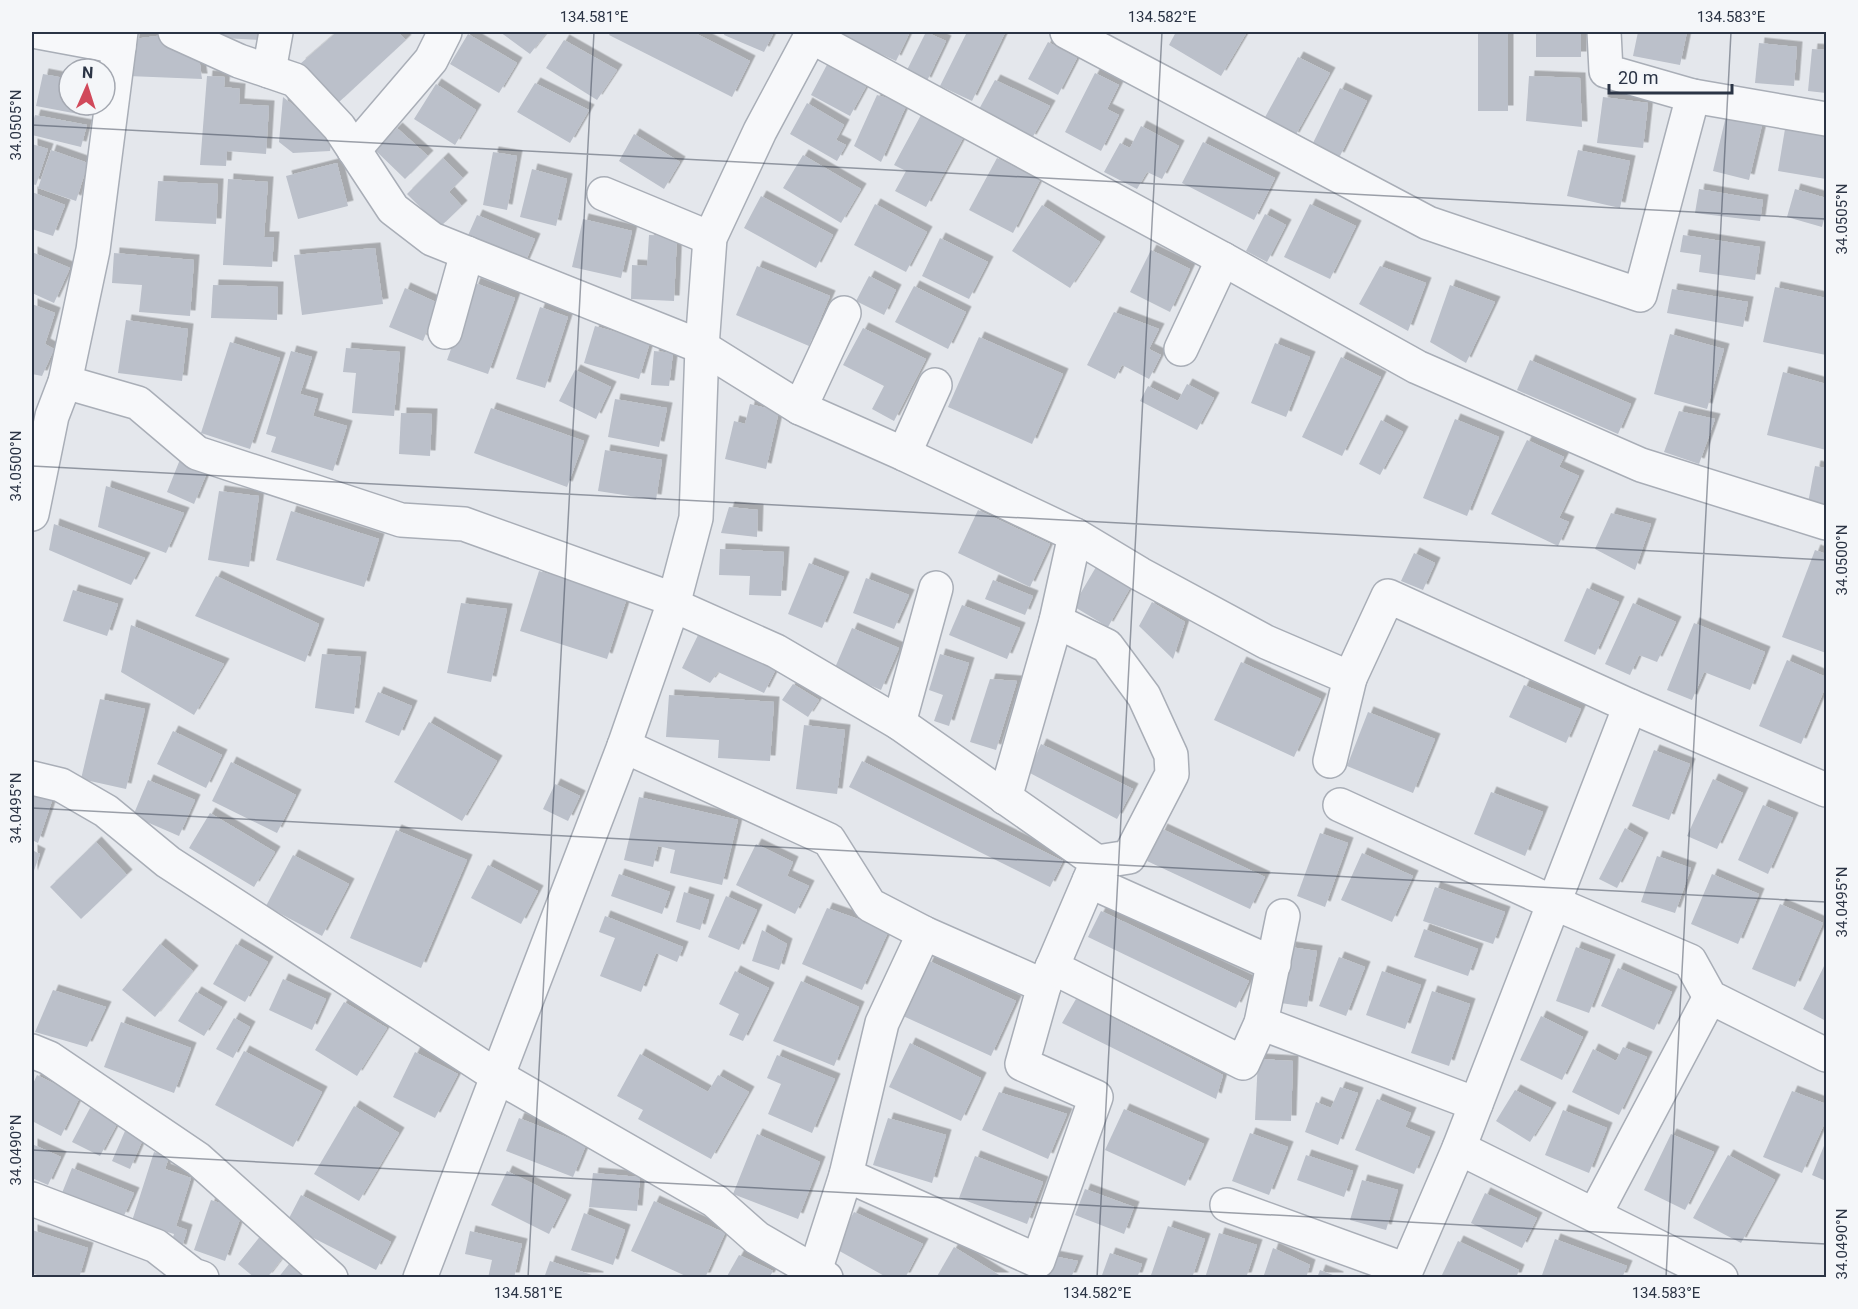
<svg xmlns="http://www.w3.org/2000/svg" width="1858" height="1309" font-family="Roboto,sans-serif">
	<style>
		.building { fill: #bbc0ca; filter: url(#shadow) }
		.lines { fill: none; stroke-linecap: round; stroke-linejoin: round }
		.minor-casing { stroke: #a9aeb7; stroke-width: 36 }
		.minor { stroke: #f7f8fa; stroke-width: 33 }
		.ticks { fill: none; stroke: #2b3445; stroke-width: 1.5; stroke-opacity: 0.45 }
		.neatline { fill: none; stroke: #2b3445; stroke-width: 2 }
		.ticks-label { font-size: 15px; text-anchor: middle; fill: #2b3445 }
	</style>
	<defs>
		<filter id="shadow"><feDropShadow dx="5.5" dy="-5.5" stdDeviation="0" flood-color="#0004"/></filter>
	</defs>
	<rect width="100%" height="100%" fill="#e4e7ec"/>
	<!-- building -->
	<g class="building">
		<path d="M222,32h39l-1,8 -38,-2z"/>
		<path d="M337,32h61l8,8 -68,63 -38,-39z"/>
		<path d="M500,32h47l-17,22z"/>
		<path d="M611,32h82l57,29 -18,36 -123,-62z"/>
		<path d="M725,32h49l-10,20 -40,-17z"/>
		<path d="M841,32h69l-14,29 -57,-26z"/>
		<path d="M926,32l20,9 -20,42 -21,-9z"/>
		<path d="M967,32l38,1 -33,68 -32,-15z"/>
		<path d="M1176,32h71l-26,44 -52,-31z"/>
		<rect x="1478" y="32" width="30" height="79"/>
		<rect x="1536" y="32" width="45" height="25"/>
		<path d="M1638,32h49l-7,33 -47,-9z"/>
		<path d="M468,34l49,29 -18,30 -49,-29z"/>
		<path d="M164,35l35,22 3,22 -74,-3 6,-37z"/>
		<path d="M564,40l53,30 -20,30 -51,-32z"/>
		<path d="M1048,42l29,16 -19,37 -30,-16z"/>
		<path d="M1759,43l38,4 -3,39 -39,-3z"/>
		<path d="M1812,49l14,1v43l-18,-2z"/>
		<path d="M1298,57l32,16 -36,65 -31,-17z"/>
		<path d="M830,59l39,22 -19,35 -39,-21z"/>
		<path d="M1095,73l24,12 -12,24 12,6 -18,36 -36,-19z"/>
		<path d="M43,74l26,5v26h22l-2,11 -53,-10z"/>
		<path d="M207,76l18,1 -1,10 16,2 -1,15 30,2 -3,48 -39,-3 -1,15 -26,-1z"/>
		<path d="M1529,76l51,2 2,49 -56,-6z"/>
		<path d="M995,80l55,26 -19,34 -53,-29z"/>
		<path d="M535,83l54,27 -19,33 -53,-31z"/>
		<path d="M436,84l40,26 -21,35 -41,-26z"/>
		<path d="M1340,88l27,13 -28,57 -27,-13z"/>
		<path d="M877,95l30,9 -26,58 -27,-16z"/>
		<path d="M283,97l49,39 -2,15 -37,2 -14,-11z"/>
		<path d="M1603,97l45,6 -5,45 -46,-5z"/>
		<path d="M807,103l37,22 -8,15 10,5 -9,16 -47,-27z"/>
		<path d="M35,115l52,10 -6,22 -49,-12v-10z"/>
		<path d="M921,115l42,23 -37,69 -31,-16 11,-20 -12,-6z"/>
		<path d="M1726,116l36,9 -13,55 -36,-9z"/>
		<path d="M1141,126l38,20 -17,33 -15,-7 -10,17 -33,-17 16,-29 10,5z"/>
		<path d="M397,128l31,28 -23,23 -30,-29z"/>
		<path d="M1785,129l41,6v44l-48,-8z"/>
		<path d="M634,134l46,28 -16,27 -45,-28z"/>
		<path d="M1203,142l72,36 -21,42 -72,-37z"/>
		<path d="M32,144l16,5 -12,36 -4,-1z"/>
		<path d="M51,150l37,13 -12,38 -38,-13z"/>
		<path d="M1578,150l52,11 -10,47 -53,-12z"/>
		<path d="M493,152l24,4 -10,54 -24,-5z"/>
		<path d="M803,155l58,34 -20,34 -58,-35z"/>
		<path d="M443,158l20,20 -14,14 13,14 -22,21 -33,-33z"/>
		<path d="M997,158l43,22 -27,53 -44,-23z"/>
		<path d="M337,163l11,43 -50,13 -12,-43z"/>
		<path d="M532,169l35,10 -11,47 -36,-9z"/>
		<path d="M228,179l40,3 -4,55h10l-2,30 -49,-2z"/>
		<path d="M158,181l60,3 -2,40 -61,-3z"/>
		<path d="M1699,189l64,11 -3,21 -65,-8z"/>
		<path d="M1795,189l31,9v13l-4,16 -35,-10z"/>
		<path d="M32,192l33,13 -12,31 -21,-7z"/>
		<path d="M761,196l72,39 -17,33 -72,-40z"/>
		<path d="M875,204l52,28 -21,40 -52,-27z"/>
		<path d="M1310,204l46,22 -26,53 -46,-22z"/>
		<path d="M1042,205l58,37 -30,46 -58,-37z"/>
		<path d="M1265,214l21,11 -19,37 -21,-11z"/>
		<path d="M477,215l58,24 -11,26 -58,-25z"/>
		<path d="M583,219l49,12 -11,47 -49,-11z"/>
		<path d="M649,235l28,1 -3,65 -43,-2 1,-34 15,1z"/>
		<path d="M1683,235l77,12 -5,33 -56,-8 2,-17 -21,-3z"/>
		<path d="M940,238l48,24 -19,37 -47,-23z"/>
		<path d="M375,248l8,56 -81,11 -8,-60z"/>
		<path d="M1151,250l39,19 -20,43 -40,-20z"/>
		<path d="M32,252l38,16 -16,35 -22,-10z"/>
		<path d="M114,253l80,7 -4,56 -51,-4 3,-27 -30,-2z"/>
		<path d="M757,266l73,30 -21,50 -73,-31z"/>
		<path d="M1380,266l46,17 -18,48 -49,-27z"/>
		<path d="M869,276l27,14 -12,25 -28,-14z"/>
		<path d="M475,283l40,15 -27,76 -41,-14z"/>
		<path d="M213,285l65,2 -1,33 -66,-2z"/>
		<path d="M1450,285l45,17 -29,61 -36,-21z"/>
		<path d="M914,286l52,26 -18,37 -53,-27z"/>
		<path d="M1775,287l51,11v57l-63,-13z"/>
		<path d="M405,288l33,15 -15,38 -34,-14z"/>
		<path d="M1672,289l76,13 -5,25 -76,-14z"/>
		<path d="M32,304l23,9 -10,31 9,5 -12,27 -10,-2z"/>
		<path d="M540,307l28,10 -23,71 -29,-9z"/>
		<path d="M1114,312l45,17 -10,20 12,6 -12,24 -27,-14 -7,14 -28,-14z"/>
		<path d="M126,320l62,9 -6,52 -64,-8z"/>
		<path d="M595,326l55,16 -11,37 -55,-16z"/>
		<path d="M863,328l63,31 -32,62 -22,-12 12,-23 -41,-21z"/>
		<path d="M1670,334l54,15 -17,60 -53,-15z"/>
		<path d="M979,337l84,37 -31,70 -84,-37z"/>
		<path d="M230,342l50,16 -30,91 -49,-16z"/>
		<path d="M1275,343l35,14 -24,60 -35,-14z"/>
		<path d="M346,348l54,4 -6,64 -42,-3 4,-40 -13,-1z"/>
		<path d="M291,351l21,6 -12,37 18,5 -5,17 34,10 -14,45 -62,-19 5,-15 -10,-3z"/>
		<path d="M654,351l19,2 -4,33 -18,-1z"/>
		<path d="M1341,357l40,20 -39,79 -40,-19z"/>
		<path d="M1530,360l101,44 -13,30 -101,-44z"/>
		<path d="M575,370l36,17 -15,32 -37,-18z"/>
		<path d="M1783,372l43,12v66l-59,-15z"/>
		<path d="M1187,384l27,14 -17,32 -57,-29 8,-15 30,15z"/>
		<path d="M615,399l52,9 -8,39 -51,-10z"/>
		<path d="M750,404l29,7 -13,58 -41,-10 9,-38 11,3z"/>
		<path d="M491,408l93,33 -17,46 -93,-34z"/>
		<path d="M1679,411l36,8 -16,45 -35,-12z"/>
		<path d="M401,413l31,1 -2,42 -31,-2z"/>
		<path d="M1455,419l44,18 -32,79 -44,-18z"/>
		<path d="M1381,420l22,12 -23,43 -21,-11z"/>
		<path d="M1527,440l37,17 -5,10 20,9 -20,42 10,4 -11,24 -67,-32z"/>
		<path d="M605,450l57,10 -6,40 -58,-9z"/>
		<path d="M181,457l27,13 -14,34 -27,-12z"/>
		<path d="M1815,466l11,2v43l-19,-3z"/>
		<path d="M106,486l78,27 -18,40 -68,-26z"/>
		<path d="M219,491l40,5 -10,71 -41,-7z"/>
		<path d="M729,507l29,3 -1,27 -36,-4z"/>
		<path d="M978,510l72,34 -20,43 -72,-34z"/>
		<path d="M291,511l88,28 -15,48 -88,-27z"/>
		<path d="M1611,513l40,11 -16,46 -40,-21z"/>
		<path d="M54,524l91,34 -14,27 -82,-35z"/>
		<path d="M720,549l64,3 -3,44 -32,-1 1,-19 -31,-1z"/>
		<path d="M1815,550l11,4v99l-44,-16z"/>
		<path d="M1414,553l21,10 -12,27 -22,-9z"/>
		<path d="M809,563l35,14 -22,51 -34,-14z"/>
		<path d="M1096,567l34,21 -22,39 -35,-21z"/>
		<path d="M539,571l88,27 -20,61 -87,-28z"/>
		<path d="M216,576l103,48 -14,38 -110,-46z"/>
		<path d="M866,578l43,17 -15,34 -41,-16z"/>
		<path d="M993,580l40,16 -8,19 -40,-16z"/>
		<path d="M1587,588l32,14 -24,53 -31,-14z"/>
		<path d="M73,590l45,14 -11,32 -44,-15z"/>
		<path d="M1152,602l33,20 -12,37 -34,-33z"/>
		<path d="M461,603l46,6 -16,73 -44,-9z"/>
		<path d="M1633,603l43,19 -19,40 -18,-7 -9,20 -25,-11z"/>
		<path d="M962,605l58,23 -13,31 -58,-24z"/>
		<path d="M1694,623l71,29 -15,38 -46,-18 -12,28 -25,-10z"/>
		<path d="M131,625l93,39 -30,51 -73,-43z"/>
		<path d="M852,628l47,20 -18,42 -47,-20z"/>
		<path d="M700,631l75,40 -11,22 -46,-21 -8,11 -28,-15z"/>
		<path d="M322,654l39,3 -7,57 -39,-6z"/>
		<path d="M940,654l29,9 -20,63 -15,-5 9,-26 -14,-5z"/>
		<path d="M1787,660l39,17v9l-25,58 -42,-18z"/>
		<path d="M1241,662l80,37 -27,58 -80,-37z"/>
		<path d="M990,679l27,2 -21,69 -26,-8z"/>
		<path d="M793,684l26,16 -11,17 -26,-17z"/>
		<path d="M1524,685l57,24 -15,34 -57,-26z"/>
		<path d="M378,692l34,14 -13,30 -34,-14z"/>
		<path d="M669,695l105,7 -4,59 -52,-3 1,-18 -53,-3z"/>
		<path d="M100,699l45,10 -19,80 -45,-10z"/>
		<path d="M1368,712l67,27 -22,54 -66,-27z"/>
		<path d="M429,722l68,39 -35,60 -68,-39z"/>
		<path d="M804,725l41,5 -8,64 -41,-5z"/>
		<path d="M173,731l49,24 -16,33 -49,-24z"/>
		<path d="M1041,744l92,45 -16,30 -89,-47z"/>
		<path d="M1654,750l36,14 -21,56 -37,-14z"/>
		<path d="M862,761l201,100 -13,26 -201,-100z"/>
		<path d="M231,762l65,33 -19,38 -65,-32z"/>
		<path d="M1713,779l30,14 -26,56 -30,-13z"/>
		<path d="M148,780l47,20 -16,36 -46,-20z"/>
		<path d="M555,784l25,12 -12,25 -25,-12z"/>
		<path d="M32,791l21,7 -15,45 -6,-3z"/>
		<path d="M1491,792l52,20 -18,44 -51,-22z"/>
		<path d="M639,797l99,23 -16,65 -52,-12 5,-23 -17,-4 -5,21 -29,-7z"/>
		<path d="M1763,805l30,13 -25,56 -30,-14z"/>
		<path d="M210,813l65,39 -21,35 -65,-39z"/>
		<path d="M1625,828l18,10 -26,50 -18,-9z"/>
		<path d="M1162,829l103,48 -15,32 -103,-48z"/>
		<path d="M396,830l71,30 -46,108 -71,-30z"/>
		<path d="M1320,833l28,10 -23,64 -28,-11z"/>
		<path d="M96,842l31,33 -46,44 -31,-32z"/>
		<path d="M756,844l37,18 -6,14 22,10 -14,28 -59,-29z"/>
		<path d="M32,850l8,4 -8,22z"/>
		<path d="M1362,853l51,23 -21,46 -51,-22z"/>
		<path d="M293,855l56,29 -27,52 -56,-30z"/>
		<path d="M1657,856l34,12 -16,45 -34,-11z"/>
		<path d="M488,865l50,26 -17,33 -50,-26z"/>
		<path d="M619,874l51,18 -8,22 -51,-18z"/>
		<path d="M1712,874l47,20 -21,50 -47,-20z"/>
		<path d="M1435,887l70,25 -12,32 -70,-23z"/>
		<path d="M684,892l25,8 -9,30 -24,-8z"/>
		<path d="M726,896l31,14 -18,40 -31,-13z"/>
		<path d="M1780,904l43,19 -28,64 -43,-18z"/>
		<path d="M827,908l62,22 -27,60 -60,-26z"/>
		<path d="M1101,911l148,70 -13,27 -148,-71z"/>
		<path d="M605,916l78,31 -6,15 -21,-9 -15,39 -41,-16 15,-38 -16,-6z"/>
		<path d="M1424,929l54,20 -10,27 -54,-19z"/>
		<path d="M762,930l25,14 -8,26 -27,-9z"/>
		<path d="M160,944l33,27 -38,46 -33,-27z"/>
		<path d="M236,944l32,18 -23,40 -32,-18z"/>
		<path d="M1290,947l27,4 -10,56 -26,-4z"/>
		<path d="M1576,947l34,13 -21,53 -33,-12z"/>
		<path d="M1339,957l26,10 -19,49 -27,-10z"/>
		<path d="M929,961l87,40 -25,55 -88,-40z"/>
		<path d="M1826,962v59l-23,-12z"/>
		<path d="M1618,968l54,24 -18,38 -53,-24z"/>
		<path d="M735,971l34,17 -26,53 -14,-6 10,-21 -20,-10z"/>
		<path d="M1382,971l39,14 -16,44 -39,-14z"/>
		<path d="M283,979l43,20 -14,31 -43,-20z"/>
		<path d="M801,981l58,26 -25,59 -61,-25z"/>
		<path d="M53,990l53,17 -19,40 -52,-15z"/>
		<path d="M1432,991l38,13 -21,62 -38,-13z"/>
		<path d="M196,992l26,15 -18,29 -26,-15z"/>
		<path d="M1076,999l147,76 -7,24 -154,-76z"/>
		<path d="M344,1002l43,26 -30,48 -42,-26z"/>
		<path d="M1541,1016l42,21 -21,43 -42,-20z"/>
		<path d="M234,1018l16,9 -17,31 -17,-9z"/>
		<path d="M121,1022l70,26 -17,45 -70,-26z"/>
		<path d="M910,1043l71,35 -20,43 -72,-34z"/>
		<path d="M1623,1047l24,10 -28,58 -47,-23 21,-43 23,12z"/>
		<path d="M244,1051l78,41 -29,55 -78,-42z"/>
		<path d="M415,1052l43,22 -23,44 -42,-21z"/>
		<path d="M640,1054l68,38 10,-17 31,17 -38,67 -73,-40 5,-9 -26,-14z"/>
		<path d="M777,1055l58,24 -23,54 -44,-19 13,-30 -14,-6z"/>
		<path d="M1258,1059l35,2 -2,60 -36,-1z"/>
		<path d="M37,1075l43,22 -19,39 -29,-15v-35z"/>
		<path d="M1340,1087l18,6 -20,52 -33,-13 11,-30 15,6z"/>
		<path d="M1515,1090l36,18 -21,34 -34,-21z"/>
		<path d="M1792,1091l34,13v16l-24,53 -39,-16z"/>
		<path d="M999,1092l68,22 -19,45 -66,-29z"/>
		<path d="M1377,1099l34,14 -6,14 25,10 -16,37 -59,-24z"/>
		<path d="M354,1106l45,27 -40,68 -45,-27z"/>
		<path d="M90,1108l28,14 -18,34 -28,-14z"/>
		<path d="M1124,1109l80,35 -19,42 -80,-36z"/>
		<path d="M1563,1110l44,18 -18,45 -44,-18z"/>
		<path d="M519,1118l67,27 -13,32 -67,-26z"/>
		<path d="M888,1118l58,17 -14,48 -59,-18z"/>
		<path d="M125,1131l18,8 -13,30 -18,-8z"/>
		<path d="M1250,1133l38,14 -19,48 -37,-14z"/>
		<path d="M757,1134l63,28 -22,57 -65,-25z"/>
		<path d="M1671,1134l43,18 -29,58 -41,-20z"/>
		<path d="M1826,1141v40l-14,-6z"/>
		<path d="M32,1144l29,13 -13,28 -16,-7z"/>
		<path d="M154,1152l15,5 -4,12 26,9 -15,48 11,4 -6,20 -11,-3 4,-13 -42,-13z"/>
		<path d="M1306,1155l47,16 -9,26 -47,-17z"/>
		<path d="M1728,1155l47,25 -34,63 -48,-25z"/>
		<path d="M975,1156l68,26 -16,42 -68,-26z"/>
		<path d="M72,1168l62,25 -11,25 -61,-25z"/>
		<path d="M507,1171l59,29 -17,34 -58,-29z"/>
		<path d="M593,1173l47,4 -3,34 -48,-4z"/>
		<path d="M1362,1180l36,10 -12,40 -36,-10z"/>
		<path d="M1085,1189l49,18 -10,27 -49,-19z"/>
		<path d="M1485,1193l52,25 -15,30 -51,-25z"/>
		<path d="M301,1195l90,47 -15,28 -90,-46z"/>
		<path d="M211,1200l32,11 -18,50 -31,-11z"/>
		<path d="M654,1201l71,32 -20,45h-15l-59,-27z"/>
		<path d="M854,1212l69,32 -18,34h-17l-54,-30z"/>
		<path d="M584,1213l41,17 -12,35 -42,-15z"/>
		<path d="M1168,1226l37,13 -13,39h-42z"/>
		<path d="M32,1230l56,18 -9,30h-34l-13,-5z"/>
		<path d="M470,1231l52,13 -8,34h-26l4,-18 -27,-6z"/>
		<path d="M1219,1233l38,12 -11,33h-41z"/>
		<path d="M262,1234l24,19 -19,25h-12l-17,-14z"/>
		<path d="M1555,1239l72,27 -5,12h-81z"/>
		<path d="M1458,1241l61,29 -3,8h-68l-6,-3z"/>
		<path d="M954,1247l50,31h-68z"/>
		<path d="M1273,1248l37,17 -4,13h-43z"/>
		<path d="M1110,1253l32,11 -5,14h-36z"/>
		<path d="M739,1255l34,16 -4,7h-43z"/>
		<path d="M1053,1256l25,5 -7,17h-28z"/>
		<path d="M293,1259l22,19h-37z"/>
		<path d="M550,1261l48,16v1h-54z"/>
		<path d="M1320,1270l18,7v1h-21z"/>
	</g>
	<g class="lines">
		<!-- minor casing -->
		<g class="minor-casing">
			<g id="minor">
				<path d="M38,32l81,15"/>
				<path d="M175,32l64,29 56,19 44,47 54,82 39,30 270,108 98,61 104,46 171,81 65,39 126,68 84,36 38,-82 242,110 196,84"/>
				<path d="M1067,32l361,191 212,72 53,-199"/>
				<path d="M1604,32l2,39 87,25 133,23"/>
				<path d="M812,37l411,222 194,108 224,98 185,58"/>
				<path d="M269,71l7,-39"/>
				<path d="M354,150l77,-90 14,-28"/>
				<path d="M604,194l106,44"/>
				<path d="M445,332l22,-79"/>
				<path d="M1181,349l42,-90"/>
				<path d="M65,382l73,21 59,50 204,67 63,4 211,76"/>
				<path d="M800,408l44,-95"/>
				<path d="M904,454l31,-69"/>
				<path d="M32,514l20,-98 13,-34 28,-132 28,-218"/>
				<path d="M673,605l103,46 123,72 198,139 -53,124"/>
				<path d="M1056,621l51,25 37,50 27,59 1,19 -43,83 -32,5"/>
				<path d="M899,723l37,-135"/>
				<path d="M624,746l205,94 41,65 54,28 120,53 -22,78 74,33 -58,164 -192,-86"/>
				<path d="M1330,761l20,-83"/>
				<path d="M32,778l29,7 45,26 62,51 329,214 218,125 42,37 69,40"/>
				<path d="M1005,798l51,-177 19,-86"/>
				<path d="M1340,805l214,98 136,58 20,36 116,58"/>
				<path d="M1089,881l185,83"/>
				<path d="M1052,967l191,96 18,-40 22,-107"/>
				<path d="M1261,1023l215,81"/>
				<path d="M32,1051l17,7 149,101 133,119"/>
				<path d="M1459,1148l262,130"/>
				<path d="M32,1199l124,47 37,29 9,3"/>
				<path d="M1227,1205l179,65"/>
				<path d="M1595,1214l115,-217"/>
				<path d="M815,1271l31,-96 36,-152 42,-90"/>
				<path d="M420,1278l204,-532 49,-141 23,-87 6,-171 8,-109 50,-107 53,-99"/>
				<path d="M1403,1278l56,-130 171,-442"/>
			</g>
		</g>
		<!-- minor -->
		<use href="#minor" class="minor"/>
	</g>
	<!-- ticks -->
	<path class="ticks" d="M32,125l1794,94M32,466l1794,94M32,808l1794,94M32,1150l1794,94M528,1278l66,-1246M1097,1278l65,-1246M1666,1278l65,-1246"/>
	<!-- border -->
	<rect width="1858" height="1309" fill="none" stroke="#f4f6f9" stroke-width="66"/>
	<!-- north arrow -->
	<g transform="translate(87 87) rotate(3)"><circle r="28" fill="#f4f6f9" stroke="#a4a8b1" stroke-width="1.5"/>
	<path d="M0-4.5L10 22L0 15L-10 22Z" fill="#d1495b"/>
	<text y="-9" font-size="16" font-weight="bold" text-anchor="middle" fill="#2b3445">N</text>
	</g>
	<!-- scale -->
	<path d="M1609 84v9h123v-9" fill="none" stroke="#2b3445" stroke-width="3"/>
	<text x="1618" y="84" font-size="18" fill="#2b3445" stroke="#f4f6f9" stroke-width="4.5" paint-order="stroke">20 m</text>
	<rect x="33" y="33" width="1792" height="1243" class="neatline"/>
	<g class="ticks-label">
		<text x="594" y="22">134.581°E</text>
		<text x="1162" y="22">134.582°E</text>
		<text x="1731" y="22">134.583°E</text>
		<text transform="translate(16 125) rotate(-90)" y="5">34.0505°N</text>
		<text transform="translate(1842 219) rotate(-90)" y="5">34.0505°N</text>
		<text transform="translate(16 466) rotate(-90)" y="5">34.0500°N</text>
		<text transform="translate(1842 560) rotate(-90)" y="5">34.0500°N</text>
		<text transform="translate(16 808) rotate(-90)" y="5">34.0495°N</text>
		<text transform="translate(1842 902) rotate(-90)" y="5">34.0495°N</text>
		<text transform="translate(16 1150) rotate(-90)" y="5">34.0490°N</text>
		<text transform="translate(1842 1244) rotate(-90)" y="5">34.0490°N</text>
		<text x="528" y="1298">134.581°E</text>
		<text x="1097" y="1298">134.582°E</text>
		<text x="1666" y="1298">134.583°E</text>
	</g>
</svg>
